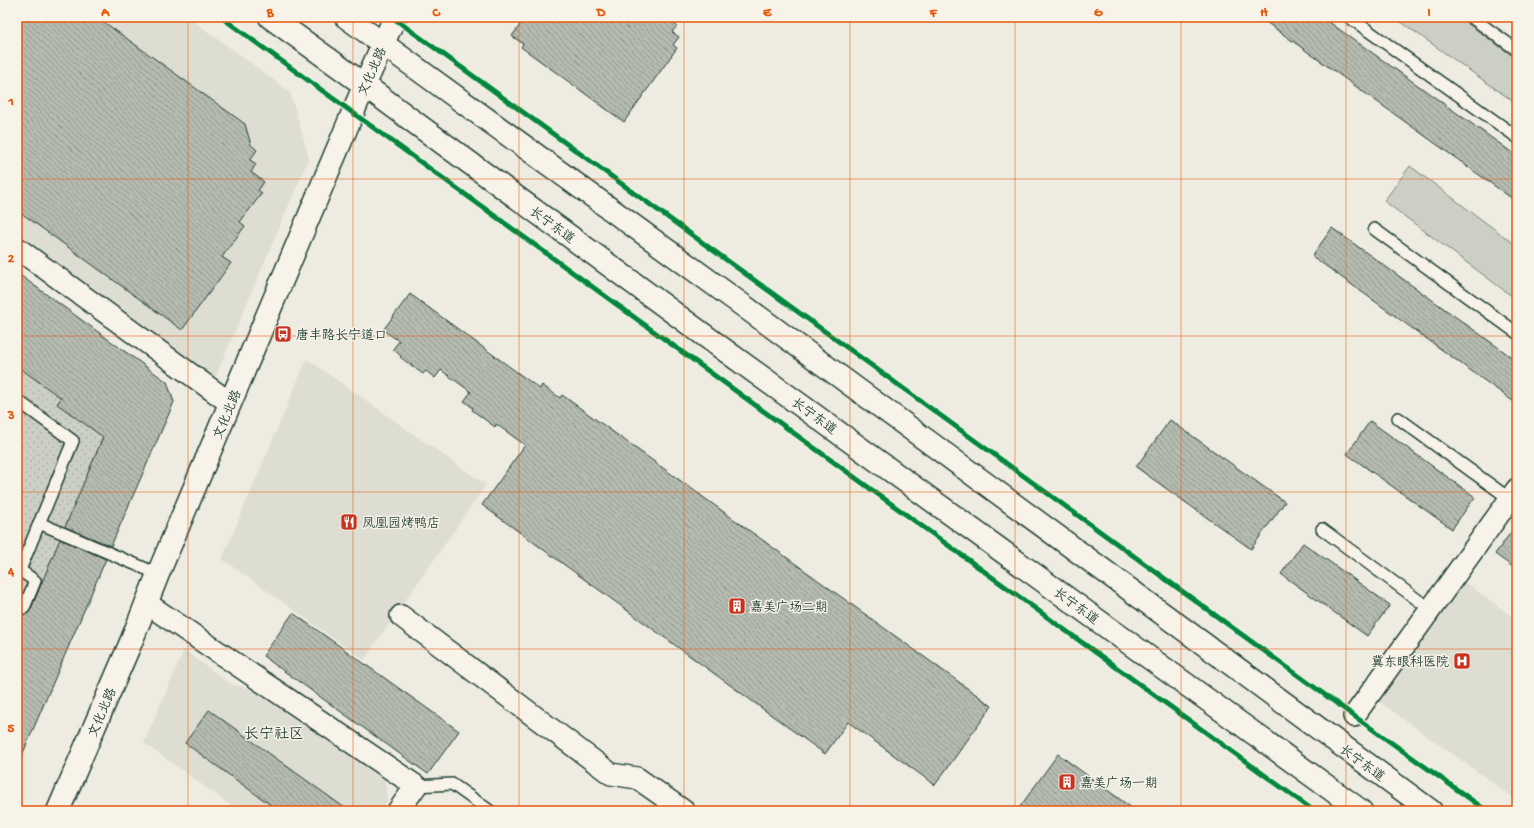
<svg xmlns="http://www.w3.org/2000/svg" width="1534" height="828" font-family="'Gochi Hand','LXGW WenKai TC',sans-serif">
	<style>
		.built { fill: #ddddd2 }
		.grass { fill: #cccfc4; stroke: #76867c }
		.park { fill: url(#park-dots); stroke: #76867c }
		.building { fill: url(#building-back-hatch); stroke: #1f3d34 }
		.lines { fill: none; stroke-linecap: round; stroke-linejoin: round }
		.lane-casing { stroke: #1f3d34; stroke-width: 14 }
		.street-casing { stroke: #1f3d34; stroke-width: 24 }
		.secondary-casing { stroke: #1f3d34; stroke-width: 25 }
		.primary-casing { stroke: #1f3d34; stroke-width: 25 }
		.lane { stroke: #f7f3e8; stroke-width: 11 }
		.street { stroke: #f7f3e8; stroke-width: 21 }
		.secondary { stroke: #f7f3e8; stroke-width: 22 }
		.primary { stroke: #f7f3e8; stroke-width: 22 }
		.cycleway-casing { stroke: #f7f3e8; stroke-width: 8 }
		.cycleway { stroke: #00873e; stroke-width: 5 }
		.grid { fill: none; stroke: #e8590c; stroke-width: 1; stroke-opacity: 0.55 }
		.labels { text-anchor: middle; stroke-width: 3; stroke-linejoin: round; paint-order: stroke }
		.street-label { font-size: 13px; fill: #1f3d34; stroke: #f7f3e8 }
		.poi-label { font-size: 13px; fill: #1f3d34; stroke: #f7f3e8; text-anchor: start }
		.quarter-label { font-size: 15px; fill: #1f3d34; stroke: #f7f3e8 }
		.neatline { fill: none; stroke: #e8590c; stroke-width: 1.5 }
		.grid-label { font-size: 13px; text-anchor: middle; font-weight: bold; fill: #e8590c }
	</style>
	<defs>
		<pattern id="park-dots" width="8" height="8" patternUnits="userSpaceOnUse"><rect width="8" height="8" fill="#cccfc4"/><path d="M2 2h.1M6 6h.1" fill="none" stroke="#afb3a9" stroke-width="1.8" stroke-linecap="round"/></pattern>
		<pattern id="building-back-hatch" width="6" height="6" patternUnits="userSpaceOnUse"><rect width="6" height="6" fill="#b5bbb0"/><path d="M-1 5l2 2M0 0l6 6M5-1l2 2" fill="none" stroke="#939990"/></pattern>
	</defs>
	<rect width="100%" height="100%" fill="#eeece1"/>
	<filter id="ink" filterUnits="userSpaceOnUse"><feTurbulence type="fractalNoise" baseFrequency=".025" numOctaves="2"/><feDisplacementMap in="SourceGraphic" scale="8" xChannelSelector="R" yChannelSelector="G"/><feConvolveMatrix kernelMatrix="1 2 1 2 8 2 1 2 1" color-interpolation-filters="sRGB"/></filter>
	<g filter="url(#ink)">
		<!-- built -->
		<g class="built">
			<path d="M17,17h171l102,75 19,66 -99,232 -193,-140z"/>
			<path d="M307,359l179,126 -122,175 -142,-101z"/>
			<path d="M1462,580l55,40v180l-139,-99z"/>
			<path d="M184,650l47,34 34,9 120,85 2,23 -7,10h-141l-95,-68z"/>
		</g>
		<!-- grass -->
		<g class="grass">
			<path d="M1394,17h64l59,42v45z"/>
			<path d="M1410,166l107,80v54l-133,-99z"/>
		</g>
		<!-- park -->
		<path class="park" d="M17,296l112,82 -112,280z"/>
		<!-- building -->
		<g class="building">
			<path d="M17,17h80l148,107 6,21 6,5 -7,10 6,4 -5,8 13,10 -6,8 4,3 -22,29 5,4 -23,31 9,6 -49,67 -165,-120z"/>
			<path d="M517,17h148l12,9 -5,6 7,5 -6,8 4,3 -53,74 -103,-75 2,-3 -11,-8 8,-11z"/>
			<path d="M1259,17h63l195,139v46z"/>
			<path d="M1332,228l185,133v43l-205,-148z"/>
			<path d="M17,273l150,109 7,20 -63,144 -46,-19 38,-90 -46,-33 4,-6 -44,-32z"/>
			<path d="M410,294l130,95 2,-4 18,13 2,-3 430,311 -57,79 -87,-63 -23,32 -343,-249 43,-60 -29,-21 -1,3 -23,-17 1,-2 -9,-7 7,-9 -30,-22 -6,8 -9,-7 -3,3 -23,-17 1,-1 -8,-7 6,-8 -16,-11z"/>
			<path d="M1170,420l115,82 -34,47 -115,-82z"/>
			<path d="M1370,421l105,76 -23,32 -105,-75z"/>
			<path d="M1517,524v46l-22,-16z"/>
			<path d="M60,539l46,20 -89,208v-147l4,-6 4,1 5,-4z"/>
			<path d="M1303,543l87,62 -23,31 -86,-62z"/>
			<path d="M293,613l166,118 -31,43 -165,-118z"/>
			<path d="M209,710l140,101h-70l-94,-68z"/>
			<path d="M1058,754l78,57h-119z"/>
		</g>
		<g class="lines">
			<!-- lane casing -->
			<g class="lane-casing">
				<g id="lane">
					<path d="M1349,17l168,120"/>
					<path d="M1471,17l46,33"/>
					<path d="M1374,229l143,104"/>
					<path d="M17,400l56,41 -53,129"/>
					<path d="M1398,418l112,81"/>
					<path d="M39,523l119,51"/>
					<path d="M1322,529l108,80"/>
					<path d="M17,568l18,13 -11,27"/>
					<path d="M416,786l36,-2 38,27"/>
				</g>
			</g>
			<!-- street casing -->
			<g class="street-casing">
				<g id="street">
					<path d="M17,248l213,155"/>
					<path d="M146,603l270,183 -18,25"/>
					<path d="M401,616l210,158 26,4 47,33"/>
					<path d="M1354,716l163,-227"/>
				</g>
			</g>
			<!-- secondary casing -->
			<g class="secondary-casing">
				<path id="secondary" d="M58,811l73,-169 27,-68 207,-490 30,-67"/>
			</g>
			<!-- primary casing -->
			<g class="primary-casing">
				<g id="primary">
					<path d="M270,17c47,34 94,67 140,102l324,238 627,454"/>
					<path d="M346,17l395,287 690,507"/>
				</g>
			</g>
			<!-- lane -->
			<use href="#lane" class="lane"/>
			<!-- street -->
			<use href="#street" class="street"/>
			<!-- secondary -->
			<use href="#secondary" class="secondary"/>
			<!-- primary -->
			<use href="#primary" class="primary"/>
			<!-- cycleway casing -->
			<g class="cycleway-casing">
				<g id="cycleway">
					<path d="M221,17l1093,794"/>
					<path d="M392,17l962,699 133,95"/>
				</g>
			</g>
			<!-- cycleway -->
			<use href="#cycleway" class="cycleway"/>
		</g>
	</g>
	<!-- grid -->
	<path class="grid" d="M188,17v794M353,17v794M519,17v794M684,17v794M850,17v794M1015,17v794M1181,17v794M1346,17v794M17,179h1500M17,336h1500M17,492h1500M17,649h1500"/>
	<!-- icons -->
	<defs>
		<g id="bus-square" transform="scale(0.9)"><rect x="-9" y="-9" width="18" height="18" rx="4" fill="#c8321e" stroke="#f7f3e8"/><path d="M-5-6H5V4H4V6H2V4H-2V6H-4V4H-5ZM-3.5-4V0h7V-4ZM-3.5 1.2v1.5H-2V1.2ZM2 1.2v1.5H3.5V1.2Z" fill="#fff"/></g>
		<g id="restaurant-square" transform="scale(0.9)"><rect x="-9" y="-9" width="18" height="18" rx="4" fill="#c8321e" stroke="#f7f3e8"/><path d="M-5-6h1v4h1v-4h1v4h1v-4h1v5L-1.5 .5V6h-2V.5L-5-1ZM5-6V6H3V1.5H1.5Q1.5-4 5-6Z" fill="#fff"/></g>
		<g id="building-square" transform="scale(0.9)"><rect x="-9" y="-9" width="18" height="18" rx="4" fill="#c8321e" stroke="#f7f3e8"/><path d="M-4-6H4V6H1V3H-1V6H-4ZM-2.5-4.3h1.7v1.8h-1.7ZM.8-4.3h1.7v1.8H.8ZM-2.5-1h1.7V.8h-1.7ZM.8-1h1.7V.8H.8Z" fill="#fff"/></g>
		<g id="hospital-square" transform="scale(0.9)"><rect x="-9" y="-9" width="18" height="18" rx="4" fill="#c8321e" stroke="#f7f3e8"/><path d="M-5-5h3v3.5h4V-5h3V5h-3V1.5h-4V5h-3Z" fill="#fff"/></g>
	</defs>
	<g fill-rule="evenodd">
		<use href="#bus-square" x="283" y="334"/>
		<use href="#restaurant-square" x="349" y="522"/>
		<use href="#building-square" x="737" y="606"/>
		<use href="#hospital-square" x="1462" y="661"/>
		<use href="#building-square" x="1067" y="782"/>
	</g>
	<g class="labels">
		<!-- street labels -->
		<g class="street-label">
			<text transform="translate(371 71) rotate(-66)" y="5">文化北路</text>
			<text transform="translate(553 224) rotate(36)" y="5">长宁东道</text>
			<text transform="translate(226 414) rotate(-67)" y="5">文化北路</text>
			<text transform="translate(815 415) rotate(36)" y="5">长宁东道</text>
			<text transform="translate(1077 605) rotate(36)" y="5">长宁东道</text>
			<text transform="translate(101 712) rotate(-67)" y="5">文化北路</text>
			<text transform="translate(1363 762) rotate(36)" y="5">长宁东道</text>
		</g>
		<!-- poi labels -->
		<g class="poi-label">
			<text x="296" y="339">唐丰路长宁道口</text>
			<text x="362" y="527">凤凰园烤鸭店</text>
			<text x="750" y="611">嘉美广场二期</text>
			<text x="1449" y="666" text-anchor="end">冀东眼科医院</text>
			<text x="1080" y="787">嘉美广场一期</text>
		</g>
		<!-- quarter labels -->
		<g class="quarter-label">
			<text x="274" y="738">长宁社区</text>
		</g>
	</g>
	<!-- margin -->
	<rect width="1534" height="828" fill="none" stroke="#f7f3e8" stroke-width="44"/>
	<rect x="22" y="22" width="1490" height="784" class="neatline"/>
	<g class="grid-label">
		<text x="105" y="16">A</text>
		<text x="270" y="16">B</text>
		<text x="436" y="16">C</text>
		<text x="601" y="16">D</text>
		<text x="767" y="16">E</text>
		<text x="933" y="16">F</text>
		<text x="1098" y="16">G</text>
		<text x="1264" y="16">H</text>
		<text x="1429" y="16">I</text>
		<text x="11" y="105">1</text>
		<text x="11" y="262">2</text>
		<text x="11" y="419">3</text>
		<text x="11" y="575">4</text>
		<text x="11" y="732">5</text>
	</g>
</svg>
